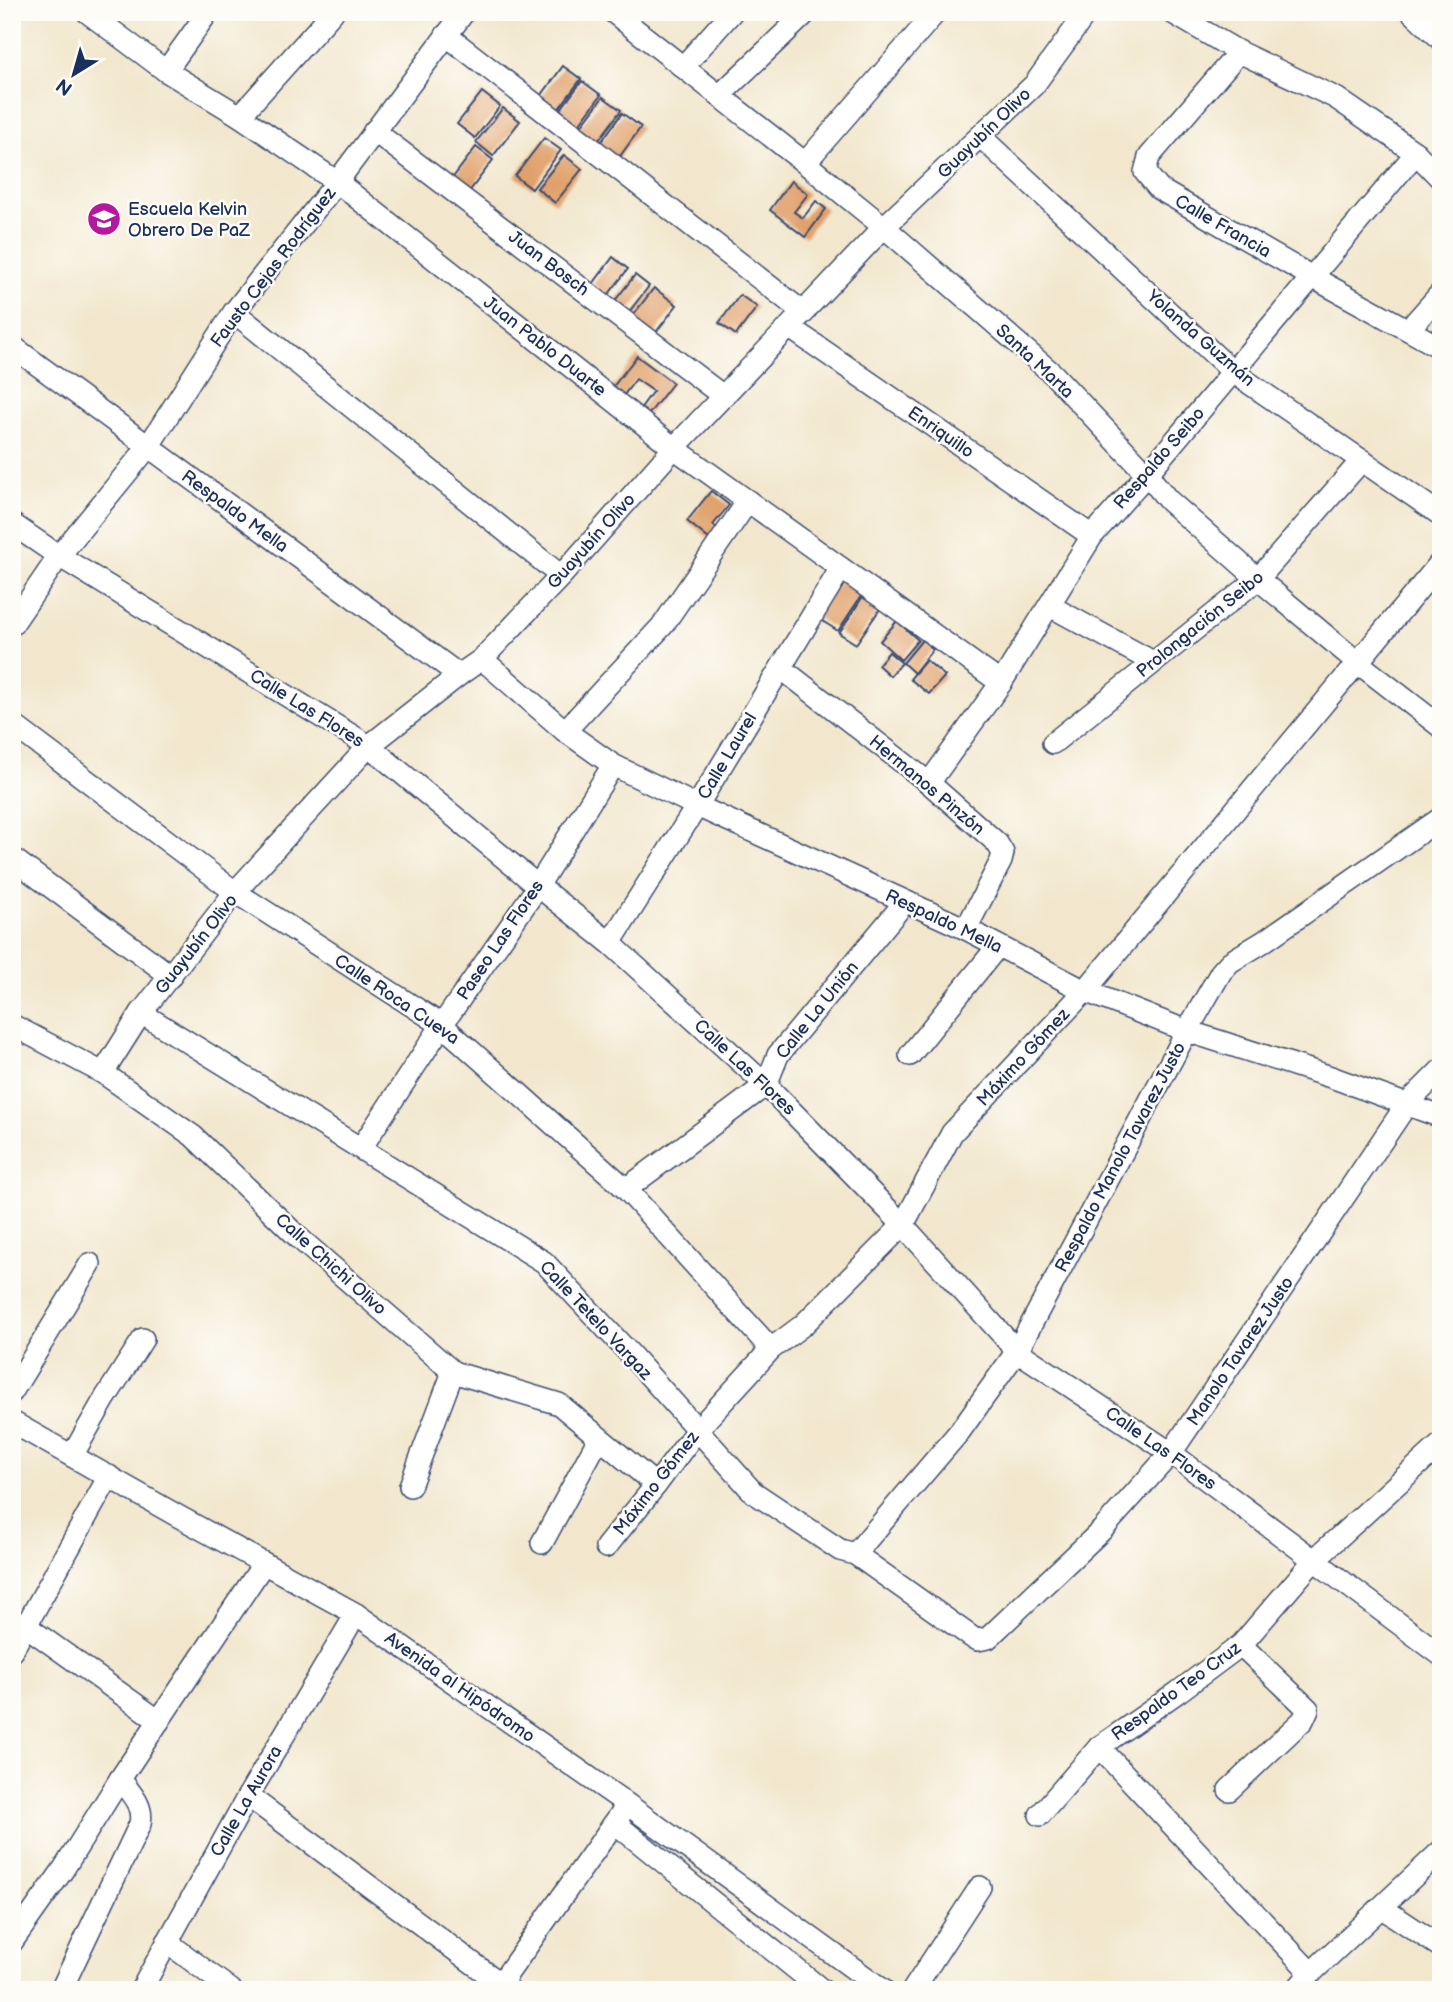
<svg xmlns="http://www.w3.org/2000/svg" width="1453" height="2002" font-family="'Balsamiq Sans',sans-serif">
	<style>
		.building { fill: #e1a16c }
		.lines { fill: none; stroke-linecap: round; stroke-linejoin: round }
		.minor-casing { stroke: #3b4b6f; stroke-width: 24 }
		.minor { stroke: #fff; stroke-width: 21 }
		.labels { text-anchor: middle; stroke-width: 5; stroke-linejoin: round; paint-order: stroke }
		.street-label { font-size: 18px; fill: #1b2f5e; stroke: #fdfcf7 }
		.poi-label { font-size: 18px; fill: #1b2f5e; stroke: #fdfcf7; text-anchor: start }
	</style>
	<rect width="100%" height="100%" fill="#fdfcf7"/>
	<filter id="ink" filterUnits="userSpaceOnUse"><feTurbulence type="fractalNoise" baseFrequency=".0143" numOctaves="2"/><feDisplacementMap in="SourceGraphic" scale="14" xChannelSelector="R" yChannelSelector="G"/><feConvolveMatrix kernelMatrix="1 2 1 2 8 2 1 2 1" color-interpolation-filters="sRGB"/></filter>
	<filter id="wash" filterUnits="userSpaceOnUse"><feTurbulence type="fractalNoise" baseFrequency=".00686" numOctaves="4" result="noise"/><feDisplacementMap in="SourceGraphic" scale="28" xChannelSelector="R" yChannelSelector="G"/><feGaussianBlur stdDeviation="1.57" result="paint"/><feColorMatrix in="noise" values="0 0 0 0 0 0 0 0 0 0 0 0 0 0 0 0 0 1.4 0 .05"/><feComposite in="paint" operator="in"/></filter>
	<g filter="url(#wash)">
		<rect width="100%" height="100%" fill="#f2e7cd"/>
		<g id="blocks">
			<!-- building -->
			<g class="building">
				<path d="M563,66l18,13 -27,36 -18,-12z"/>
				<path d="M582,81l19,14 -27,36 -19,-14z"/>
				<path d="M482,92l18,14 -25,32 -18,-14z"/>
				<path d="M603,97l18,13 -25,34 -21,-10z"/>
				<path d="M503,108l17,13 -27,35 -17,-14z"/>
				<path d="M622,113l19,14 -23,32 -19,-14z"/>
				<path d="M544,138l17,12 -29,39 -17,-13z"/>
				<path d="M476,147l17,13 -28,37 -17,-13z"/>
				<path d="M564,155l18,14 -27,34 -18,-15z"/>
				<path d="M791,181l17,13 -14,18 9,6 13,-17 10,8 -21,28 -35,-27z"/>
				<path d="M613,257l15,12 -20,26 -15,-11z"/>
				<path d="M635,275l14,11 -21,27 -14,-11z"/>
				<path d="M654,288l23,17 -24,31 -23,-17z"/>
				<path d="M740,295l17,12 -21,28 -17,-12z"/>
				<path d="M637,356l36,27 -25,32 -8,-6 13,-18 -17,-12 -13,17 -11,-8z"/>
				<path d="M711,491l18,14 -16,20 4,3 -8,11 -22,-18z"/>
				<path d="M841,579l22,14 -25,38 -22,-14z"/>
				<path d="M864,595l18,11 -26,38 -17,-11z"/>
				<path d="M897,621l21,19 -17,20 -21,-19z"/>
				<path d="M922,640l11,9 -19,24 -11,-10z"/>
				<path d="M889,652l13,11 -12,13 -12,-11z"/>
				<path d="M926,660l19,16 -16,18 -19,-15z"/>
			</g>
		</g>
	</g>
	<g filter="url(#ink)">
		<use href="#blocks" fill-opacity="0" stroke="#3b4b6f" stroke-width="2"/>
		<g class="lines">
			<!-- minor casing -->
			<g class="minor-casing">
				<g id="minor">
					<path d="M87,12l79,59 74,45 97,66 337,266 327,235"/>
					<path d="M613,12l192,151 79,64 169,147 94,100 21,26 90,79 99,83 84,65"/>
					<path d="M1171,12l68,40 97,46 80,55 25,26"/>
					<path d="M1412,12l29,27"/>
					<path d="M446,35l358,278"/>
					<path d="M1239,52l-90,105 -4,15 14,17 153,88 129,71"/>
					<path d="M683,67l49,-55"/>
					<path d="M166,71l42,-59"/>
					<path d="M719,96l88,-84"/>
					<path d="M240,116l93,-104"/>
					<path d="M374,131l349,265"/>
					<path d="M981,137l252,235 208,143"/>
					<path d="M805,163l131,-151"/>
					<path d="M234,312l327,264"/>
					<path d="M789,327l303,209"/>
					<path d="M1409,329l32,-36"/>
					<path d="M12,346l447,329"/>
					<path d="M12,524l47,32 310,190 169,140 72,57 156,142 137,140 114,126 154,102 270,202"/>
					<path d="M1050,606l103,56"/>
					<path d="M12,625l47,-69 89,-109 86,-135 103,-130 127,-170"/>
					<path d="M482,659l83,72 48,34 84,41 269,123 119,62 102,40 144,46 110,40"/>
					<path d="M781,668l148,115 68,60 6,10 -2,8 -35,68"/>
					<path d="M12,724l223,168 207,133 184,164 145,160"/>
					<path d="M565,731l98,-106 85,-124"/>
					<path d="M1053,743l205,-164 104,-119"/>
					<path d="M929,783l72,-100 91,-147 55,-62 269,-321"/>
					<path d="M12,858l159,118"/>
					<path d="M610,943l87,-137 144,-238"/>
					<path d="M141,1013l403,249 86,92 123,138 87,58 15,4 118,84 5,2 10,-2 114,-108 69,-77 236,-349 34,-34"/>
					<path d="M12,1025l91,48 90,63 106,102 154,134 106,32 97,81"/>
					<path d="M910,1055l88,-109"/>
					<path d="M103,1073l38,-60 94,-121 134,-146 90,-71 23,-16 79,-83 113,-128 210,-221 150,-142 53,-73"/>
					<path d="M361,1148l81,-123 96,-139 75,-121"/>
					<path d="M626,1189l140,-104 12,-30 127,-153"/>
					<path d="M12,1392l78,-128"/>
					<path d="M12,1422l164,93 180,99 271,190 256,186"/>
					<path d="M72,1456l32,-56 39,-61"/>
					<path d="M410,1486l43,-114"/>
					<path d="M542,1543l57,-105"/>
					<path d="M606,1547l50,-62 41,-55 74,-81 32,-24 100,-100 49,-92 133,-142 356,-429"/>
					<path d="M855,1554l105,-123 57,-80 170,-320 34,-59 9,-10 33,-20 178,-124"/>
					<path d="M26,1626l133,95"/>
					<path d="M12,1651l97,-175"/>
					<path d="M1099,1747l212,226"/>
					<path d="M1229,1790l74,-70 5,-11 -67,-64"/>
					<path d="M248,1796l261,194"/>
					<path d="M1040,1815l59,-68 79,-55 63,-47 74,-86 126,-115"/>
					<path d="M615,1823l207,167"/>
					<path d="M1382,1908l59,39"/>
					<path d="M12,1942l51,-72 57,-91"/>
					<path d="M167,1942l64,48"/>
					<path d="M61,1990l79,-166c4,-19 -9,-30 -20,-45l144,-216"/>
					<path d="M141,1990l107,-194 108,-182"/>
					<path d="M496,1990l126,-178"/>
					<path d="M913,1990l67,-103"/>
					<path d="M1296,1990l15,-17 130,-122"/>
				</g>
			</g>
			<!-- minor -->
			<use href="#minor" class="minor"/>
		</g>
	</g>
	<!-- icons -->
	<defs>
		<g id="school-disc" transform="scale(1.75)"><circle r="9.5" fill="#b5179e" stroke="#fdfcf7"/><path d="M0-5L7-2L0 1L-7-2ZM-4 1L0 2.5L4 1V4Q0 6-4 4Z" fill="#fff"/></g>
	</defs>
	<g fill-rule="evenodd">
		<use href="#school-disc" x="104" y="219"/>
	</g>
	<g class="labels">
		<!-- street labels -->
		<g class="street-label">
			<text transform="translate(984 133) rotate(-44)" y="6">Guayubín Olivo</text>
			<text transform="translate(1223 226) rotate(30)" y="6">Calle Francia</text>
			<text transform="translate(549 263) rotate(37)" y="6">Juan Bosch</text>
			<text transform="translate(273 267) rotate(-53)" y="6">Fausto Cejas Rodríguez</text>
			<text transform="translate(1201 338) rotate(41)" y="6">Yolanda Guzmán</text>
			<text transform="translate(545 346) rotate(38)" y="6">Juan Pablo Duarte</text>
			<text transform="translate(1035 361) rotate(43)" y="6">Santa Marta</text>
			<text transform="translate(941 432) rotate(35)" y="6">Enriquillo</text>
			<text transform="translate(1159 458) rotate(-49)" y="6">Respaldo Seibo</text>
			<text transform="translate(235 511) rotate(36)" y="6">Respaldo Mella</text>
			<text transform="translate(591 541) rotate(-48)" y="6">Guayubín Olivo</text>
			<text transform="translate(1200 624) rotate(-39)" y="6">Prolongación Seibo</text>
			<text transform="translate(307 708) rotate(32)" y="6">Calle Las Flores</text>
			<text transform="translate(727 756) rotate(-59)" y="6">Calle Laurel</text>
			<text transform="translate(927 785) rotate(40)" y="6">Hermanos Pinzón</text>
			<text transform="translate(944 921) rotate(25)" y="6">Respaldo Mella</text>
			<text transform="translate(500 940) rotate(-56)" y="6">Paseo Las Flores</text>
			<text transform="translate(196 944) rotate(-52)" y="6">Guayubín Olivo</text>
			<text transform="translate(397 999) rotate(34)" y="6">Calle Roca Cueva</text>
			<text transform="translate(817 1010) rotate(-51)" y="6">Calle La Unión</text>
			<text transform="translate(1023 1057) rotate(-47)" y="6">Máximo Gómez</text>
			<text transform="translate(745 1067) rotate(43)" y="6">Calle Las Flores</text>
			<text transform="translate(1120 1157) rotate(-62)" y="6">Respaldo Manolo Tavarez Justo</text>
			<text transform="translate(331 1264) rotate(42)" y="6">Calle Chichi Olivo</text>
			<text transform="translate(596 1320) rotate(47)" y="6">Calle Tetelo Vargaz</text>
			<text transform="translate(1240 1351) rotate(-56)" y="6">Manolo Tavarez Justo</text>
			<text transform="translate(1161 1448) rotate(35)" y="6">Calle Las Flores</text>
			<text transform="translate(656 1483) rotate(-52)" y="6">Máximo Gómez</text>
			<text transform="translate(460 1687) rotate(35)" y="6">Avenida al Hipódromo</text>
			<text transform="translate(1176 1691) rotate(-36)" y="6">Respaldo Teo Cruz</text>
			<text transform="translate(246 1801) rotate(-60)" y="6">Calle La Aurora</text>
		</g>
		<!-- poi labels -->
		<g class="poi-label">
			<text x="128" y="215">Escuela Kelvin<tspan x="128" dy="21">Obrero De PaZ</tspan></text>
		</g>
	</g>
	<!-- margin -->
	<rect width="1453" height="2002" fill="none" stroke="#fdfcf7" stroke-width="42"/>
	<!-- north arrow -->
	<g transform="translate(74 74) rotate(217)" stroke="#fdfcf7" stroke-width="5" paint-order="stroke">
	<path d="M0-5L12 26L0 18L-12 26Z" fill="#1b2f5e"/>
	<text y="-10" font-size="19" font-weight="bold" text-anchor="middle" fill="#1b2f5e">N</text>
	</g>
</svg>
